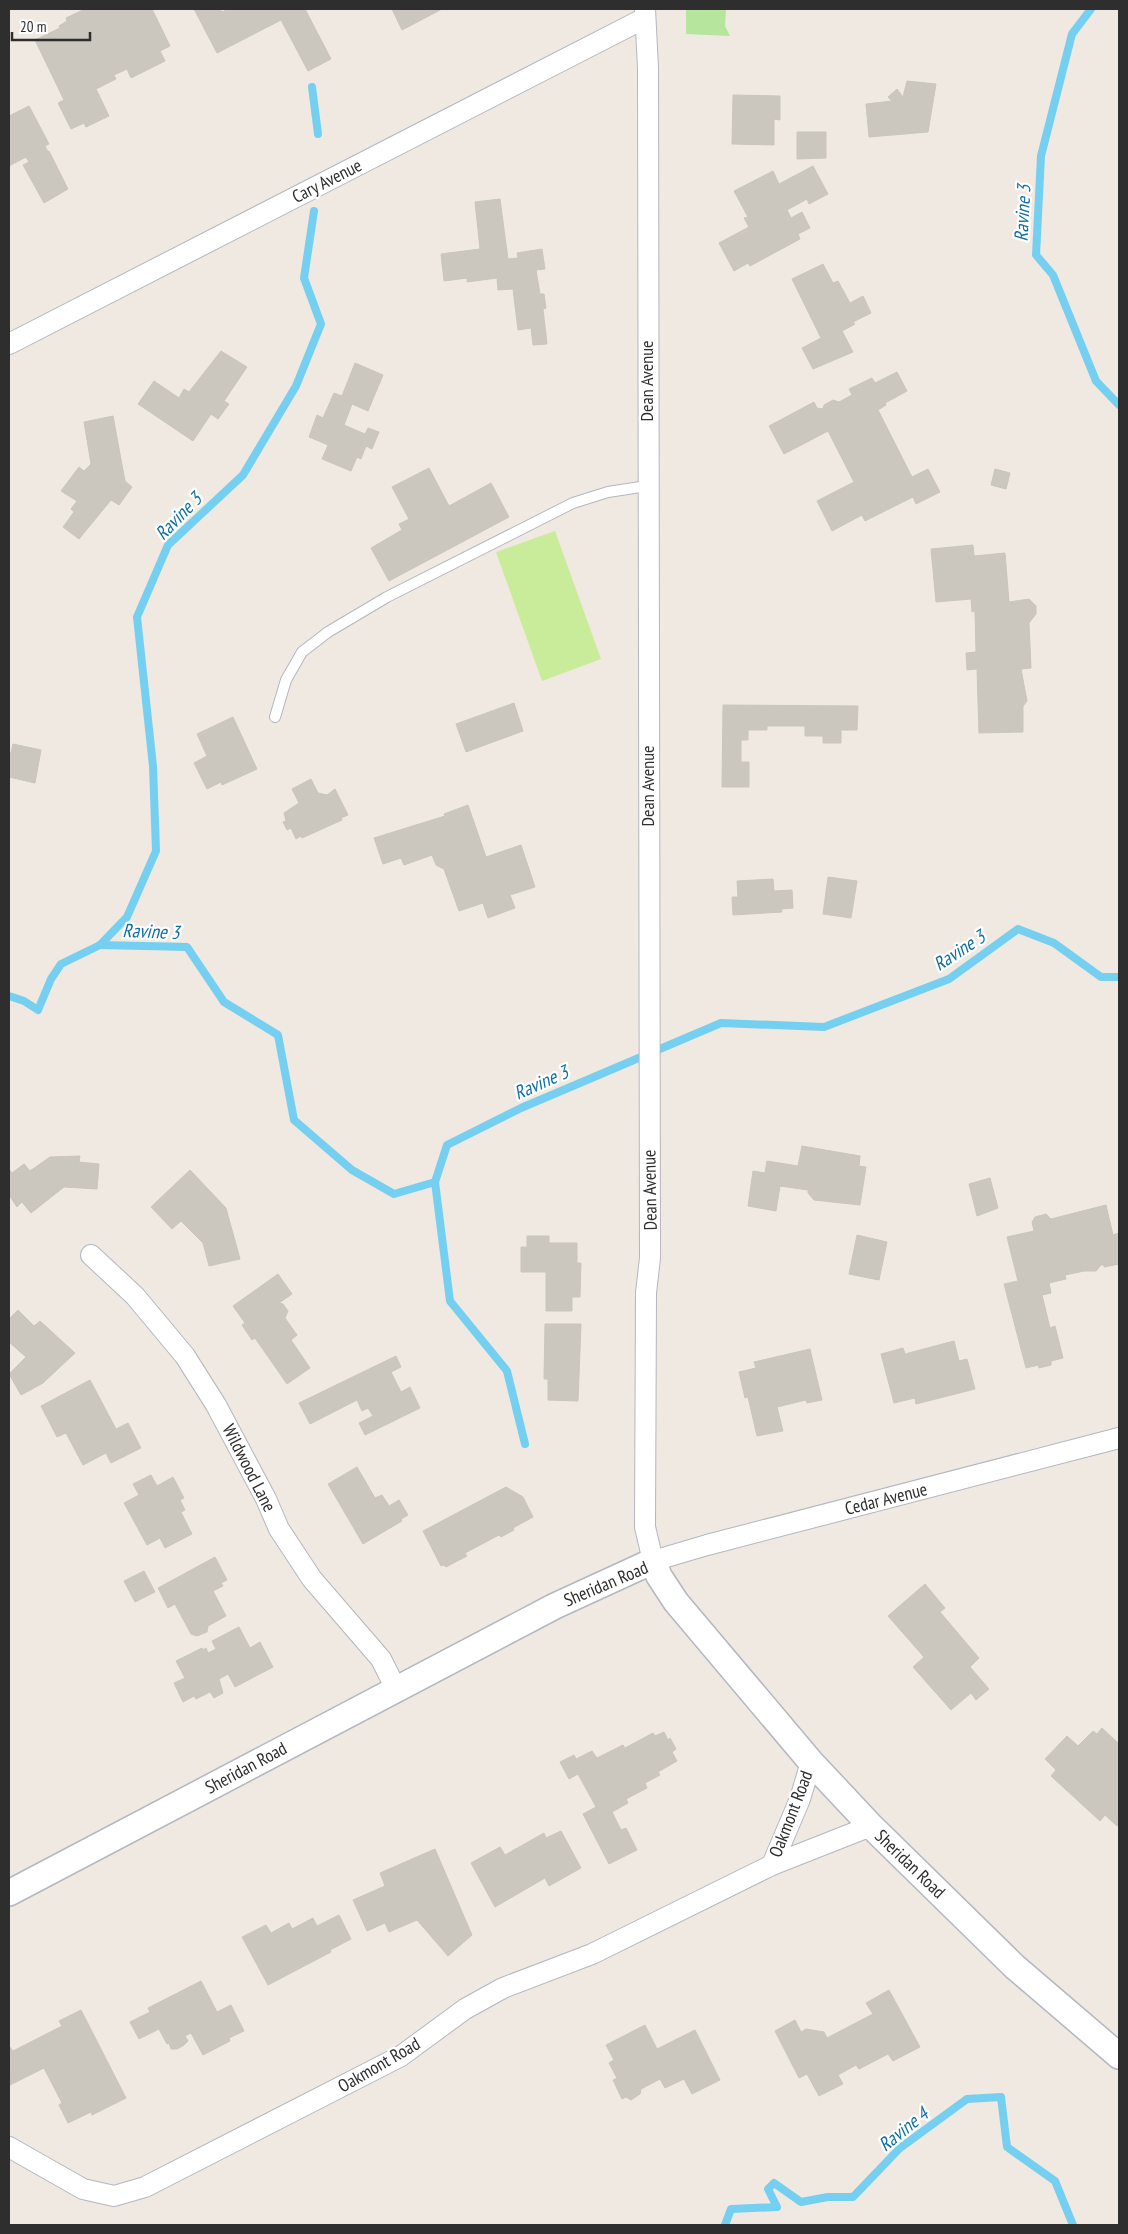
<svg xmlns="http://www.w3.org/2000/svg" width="1128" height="2234" font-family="'PT Sans Narrow',sans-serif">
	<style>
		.green { fill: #b6e59e }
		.pitch { fill: #c9ec9a }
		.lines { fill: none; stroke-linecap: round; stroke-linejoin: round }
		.stream { stroke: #75cff0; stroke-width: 8 }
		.building { fill: #cbc7bf; stroke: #cbc5ba }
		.service-casing { stroke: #b4b7c1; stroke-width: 12 }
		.minor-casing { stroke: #b4b7c1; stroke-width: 22 }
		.tertiary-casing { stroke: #b4b7c1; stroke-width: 28 }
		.service { stroke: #fff; stroke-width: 10 }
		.minor { stroke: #fff; stroke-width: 20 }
		.tertiary { stroke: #fff; stroke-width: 25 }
		.labels { text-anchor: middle; stroke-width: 4.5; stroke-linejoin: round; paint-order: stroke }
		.street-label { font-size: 18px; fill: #2e2e2e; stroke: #fff }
		.water-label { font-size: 19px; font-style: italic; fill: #0d6fa3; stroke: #fff }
	</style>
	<rect width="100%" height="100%" fill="#efe9e1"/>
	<!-- green -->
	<path class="green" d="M686,9h40l-1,17 5,10 -44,-2z"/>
	<!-- pitch -->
	<path class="pitch" d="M555,531l46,128 -59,22 -46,-129z"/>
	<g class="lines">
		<!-- stream -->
		<g class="stream">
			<path d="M1091,9l-19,25 -31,122 -5,99 17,20 43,106 23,24"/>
			<path d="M312,87l6,47"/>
			<path d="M100,945l87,2 37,55 54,33 16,85 58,50 42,24 41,-12 12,-37 74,-37 200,-85 103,4 125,-48 69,-50 36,14 47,34h18"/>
			<path d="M9,996l15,5 14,9 13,-31 10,-15 39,-19 27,-28 29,-66 -3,-85 -16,-149 31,-72 75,-70 53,-89 25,-62 -17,-46 10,-67"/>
			<path d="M435,1182l15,119 57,70 18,73"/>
			<path d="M725,2225l6,-16 46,-2 -9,-18 6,-6 27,19 27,-5h25l47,-49 67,-49 34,-2 6,50 48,34 18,44"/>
		</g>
	</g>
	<!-- building -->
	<g class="building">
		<path d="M85,9h67l18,37 -10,5 5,10 -34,17 -4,-9 -13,6 2,4 -20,10 13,27 -23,11 -2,-4 -13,6 -13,-26 6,-3 -29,-60 25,-12 -1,-2 8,-5 -1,-3z"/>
		<path d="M194,9h26l2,3 6,-3h77l26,50 -23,12 -27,-51 -64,33z"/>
		<path d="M392,9h50l-40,21z"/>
		<path d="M907,81l29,3 -8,48 -59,5 -3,-33 26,-3 -4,-4 9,-8 6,8z"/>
		<path d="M733,95l47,1v24l-6,-1v26l-42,-1z"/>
		<path d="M29,106l20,38 -4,2 3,6 1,-1 19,38 -24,14 -21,-38 6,-3 -3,-5 -17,9v-50z"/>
		<path d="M797,132h29v26l-29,1z"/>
		<path d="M813,166l15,28 -19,10 -2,-5 -20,11 4,8 11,-6 8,16 -12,6 2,5 -50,27 -2,-3 -14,8 -15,-28 30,-16 -5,-9 4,-1 -14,-26 39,-20 6,13z"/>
		<path d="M500,199l8,60 10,-1 -1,-5 25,-4 3,20 -9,1 4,24h4l2,14 -3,1 4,35 -14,1 -2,-17 -13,2 -5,-41 -15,1 -1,-12 -30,4v-4l-23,3 -3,-27 39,-5 -5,-47z"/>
		<path d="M823,264l10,19 5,-2 12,22 13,-7 8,17 -18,9 2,2 -13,7 11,21 -40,17 -11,-21 19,-10 -29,-59z"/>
		<path d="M221,351l26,16 -23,34 5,3 -11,15 -7,-5 -18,27 -55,-37 16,-23 25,17 5,-9 5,3z"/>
		<path d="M355,363l28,12 -15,36 -16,-7 -8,21 21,9 3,-6 11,4 -7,17 -6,-3 -5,13 -4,-2 -6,14 -29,-12 6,-14 -19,-8 8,-22 6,3 11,-25 8,3z"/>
		<path d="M897,372l10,19 -22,12 1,2 -8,5 34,67 16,-8 12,23 -24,12 -3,-7 -48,24 -3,-6 -30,16 -15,-30 37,-19 -26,-51 -44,23 -15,-28 45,-24 3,6 6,1 1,-4 9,-5 6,2 13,-7 -3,-6 23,-11 3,5z"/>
		<path d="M113,416l12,65 7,6 -13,18 -8,-5 -32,39 -16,-12 11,-15 -3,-3 6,-8 -16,-10 18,-24 5,4 7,-7 -7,-42z"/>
		<path d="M429,468l20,38 42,-23 18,34 -120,64 -18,-33 31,-18 -3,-6 10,-5 -17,-32z"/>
		<path d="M995,469l15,4 -4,16 -15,-4z"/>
		<path d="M973,545l1,11 31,-3 4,49 20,-3 7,7v8l-7,9 2,45 -10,1 6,32 -4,5v26l-44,1 -2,-64 -10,1 -1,-17 10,-1 -1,-41 -3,1 -1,-13 -35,3 -5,-53z"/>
		<path d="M514,703l9,28 -57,21 -10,-28z"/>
		<path d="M723,705l135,1 -1,24h-16v13h-18v-7h-18v-10h-38v4h-19v10h-7v22h8v25h-27z"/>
		<path d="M233,717l24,52 -35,16 -1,-3 -14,7 -13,-26 13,-7 -10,-22z"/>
		<path d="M13,744l28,6 -6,33 -26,-6v-25l2,1z"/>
		<path d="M311,779l7,14 9,2 8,-6 13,26 -7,3 1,2 -40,18 -1,-2 -5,3 -5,-11 -4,2 -4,-8 3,-1 -2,-8 15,-10 -7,-14z"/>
		<path d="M468,805l18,52 35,-12 14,42 -25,8 5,13 -27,10 -5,-15 -24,8 -15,-42 -8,-4 -4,-10 -28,10 -3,-7 -18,6 -9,-26 71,-22 -1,-2z"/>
		<path d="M828,877l29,4 -6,37 -28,-4z"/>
		<path d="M773,879l1,12 18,-1 1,18 -12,1 1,3 -49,3 -1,-18h6l-1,-16z"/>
		<path d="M802,1146l58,10 -1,10 7,1 -6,38 -46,-5 -6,-7v-3l-28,-4 -4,25 -28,-5 5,-35 12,2 2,-12 31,5z"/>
		<path d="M80,1156l-1,6 20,2 -2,25 -33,-2 -33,26 -9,-11 -5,5 -8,-12v-26l3,4 12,-9 6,7 20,-14z"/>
		<path d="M190,1170l36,38 14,51 -31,7 -6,-23 -22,-22 -9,8 -21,-22z"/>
		<path d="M990,1178l8,30 -21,8 -8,-32z"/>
		<path d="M1106,1205l7,30 6,-2v31l-15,3v-2h-3l-5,6h-12l-19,4 1,4 -17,4 2,10 -9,2 8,33 5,-2 8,32 -12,3v4l-12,3 -1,-3 -12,3 -22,-84 14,-3 -11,-44 27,-6 -2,-9 3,-5 11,-3 5,5z"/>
		<path d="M857,1235l30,7 -8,38 -30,-6z"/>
		<path d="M527,1236h22v7h28v20h4l-1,34h-8v14h-26v-39h-25v-25h6z"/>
		<path d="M278,1274l14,20 -13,9 4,1 5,7 -3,7 12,17 -6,5 19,28 -23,16 -32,-46 -3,2 -10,-15 3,-2 -12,-17z"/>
		<path d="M18,1310l16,16 6,-5 35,32 -32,30 -22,12 -12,-21 17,-17 -17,-15v-23z"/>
		<path d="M545,1324h36l-3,77 -30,-1v-21h-4z"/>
		<path d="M954,1341l5,20 8,-2 8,30 -59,15 -1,-6 -21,5 -13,-49 22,-6 2,6z"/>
		<path d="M810,1349l12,51 -15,3 -1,-3 -29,7 6,24 -26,5 -9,-39 -3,1 -6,-26 17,-4 -2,-6z"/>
		<path d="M396,1356l5,11 -10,5 10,20 9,-5 10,21 -55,27 -6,-12 14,-7 -5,-8 -6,3 -5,-11 -47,24 -11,-21z"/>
		<path d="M90,1380l26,49 12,-6 13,25 -30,15 -5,-10 -23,12 -17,-32 -9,4 -16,-31z"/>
		<path d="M357,1467l18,31 7,-3 7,11 10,-6 9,15 -7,4 1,2 -39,23 -35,-60z"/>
		<path d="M151,1475l6,11 16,-9 11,21 -4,2 5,10 -4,2 11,22 -27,14 -5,-10 -13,7 -23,-42 15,-8 -6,-11z"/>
		<path d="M506,1487l17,10 10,20 -20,11 1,2 -13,7 -2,-2 -34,18 2,3 -21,11 -2,-2 -3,1 -18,-35z"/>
		<path d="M215,1557l12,23 -6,3 2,3 -10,5 13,25 -18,10 -1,6 -10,4 -6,-2 -16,-30 -7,4 -10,-20z"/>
		<path d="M144,1571l11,21 -20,10 -11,-21z"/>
		<path d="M925,1584l20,24 -5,4 39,46 -9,9 19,22 -13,11 -5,-7 -20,17 -38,-43 11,-10 -36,-41z"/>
		<path d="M239,1627l11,21 10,-6 13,25 -38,20 -7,-13 -9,5 4,14 -9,5 -4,-6 -14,7 -2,-3 -11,6 -9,-19 11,-5 -9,-17 26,-13 1,2 3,-2 2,5 8,-4 -4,-8z"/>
		<path d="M1102,1728l17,16v80l-2,2 -12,-11 -5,6 -49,-45 5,-6 -11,-11 22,-23 11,10 15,-15 4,3z"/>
		<path d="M664,1732l4,8 2,-2 6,11 -4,3 5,9 -19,11 2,3 -15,8 2,5 -21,11 2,4 -16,9 9,18 5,-2 11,22 -28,14 -26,-50 13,-7 -18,-33 -9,5 -9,-17 14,-7 2,4 16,-8 5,7 26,-13 2,3 28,-15 2,3z"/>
		<path d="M561,1831l20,37 -32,18 -4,-8 -50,29 -24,-44 29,-16 5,8 39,-22 2,5z"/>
		<path d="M435,1849l37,86 -24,21 -31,-36 -28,12 -4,-9 -18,8 -14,-31 32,-14 -5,-13z"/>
		<path d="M339,1915l12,24 -21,11 1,2 -63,33 -26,-48 24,-12 5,8 18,-10 3,6 21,-11 4,8z"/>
		<path d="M201,1981l16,31 14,-7 13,26 -15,7 1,3 -27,14 -12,-22 -6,3 3,5 -4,4 -7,4h-6l-2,-6 -2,1 -8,-15 -20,10 -9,-17 20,-10 -2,-4z"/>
		<path d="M889,1990l31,57 -27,14 -5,-7 -29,15 -3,-4 -18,10 5,9 -24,12 -12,-22 -8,4 -24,-47 20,-11 6,12 5,-3 18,3 3,6 46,-24 -7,-11z"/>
		<path d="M81,2010l45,88 -34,17 -1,-3 -23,11 -9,-18 3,-2 -18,-35 -34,17 -1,-39 4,5 49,-25 -3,-5z"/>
		<path d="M645,2025l12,24 38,-19 25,50 -28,14 -8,-15 -19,9 -5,-9 -19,10 -1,5 -9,6 -5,-3 -4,2 -9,-19 4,-2 -8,-15 5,-3 -8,-15z"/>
	</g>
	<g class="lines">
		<!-- service casing -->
		<g class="service-casing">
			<path id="service" d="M275,717l11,-37 16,-28 26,-20 59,-35 186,-94 35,-11 39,-6"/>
		</g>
		<!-- minor casing -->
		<g class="minor-casing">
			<g id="minor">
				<path d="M645,9l3,59c-1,396 -2,793 2,1190l-4,35 -1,234 8,34 54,-16 412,-107"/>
				<path d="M9,344l636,-326"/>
				<path d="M91,1255l44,41 50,60 31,49 50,94 13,30 33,50 69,80 15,30"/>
				<path d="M772,1865l28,-66 11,-37"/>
				<path d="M9,2147l74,42 31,7 31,-9 256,-131 64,-47 38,-21 89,-34 180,-89 99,-39"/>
			</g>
		</g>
		<!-- tertiary casing -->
		<g class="tertiary-casing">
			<path id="tertiary" d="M9,1893l546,-287 98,-45 6,15 17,26 135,160 60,64 144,141 104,89"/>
		</g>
		<!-- service -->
		<use href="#service" class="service"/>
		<!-- minor -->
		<use href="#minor" class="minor"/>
		<!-- tertiary -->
		<use href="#tertiary" class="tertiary"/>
	</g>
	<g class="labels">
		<!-- street labels -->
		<g class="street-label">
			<text transform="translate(327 181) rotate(-27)" y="6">Cary Avenue</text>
			<text transform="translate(647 381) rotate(-90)" y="6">Dean Avenue</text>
			<text transform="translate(648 786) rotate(-90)" y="6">Dean Avenue</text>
			<text transform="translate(650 1190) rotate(-91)" y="6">Dean Avenue</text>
			<text transform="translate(249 1468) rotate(63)" y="6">Wildwood Lane</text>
			<text transform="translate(886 1499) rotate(-14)" y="6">Cedar Avenue</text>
			<text transform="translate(606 1584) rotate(-23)" y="6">Sheridan Road</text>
			<text transform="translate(246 1768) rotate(-28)" y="6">Sheridan Road</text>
			<text transform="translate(791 1814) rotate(-69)" y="6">Oakmont Road</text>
			<text transform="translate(910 1864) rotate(44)" y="6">Sheridan Road</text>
			<text transform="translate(379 2065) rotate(-30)" y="6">Oakmont Road</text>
		</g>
		<!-- water labels -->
		<g class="water-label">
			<text transform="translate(1022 213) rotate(-87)" y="7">Ravine 3</text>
			<text transform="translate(178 516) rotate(-46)" y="7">Ravine 3</text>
			<text transform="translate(151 931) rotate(2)" y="7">Ravine 3</text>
			<text transform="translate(959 950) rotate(-33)" y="7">Ravine 3</text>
			<text transform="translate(541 1082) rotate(-24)" y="7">Ravine 3</text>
			<text transform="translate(903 2129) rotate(-39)" y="7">Ravine 4</text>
		</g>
	</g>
	<!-- border -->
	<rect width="1128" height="2234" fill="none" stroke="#2e2e2e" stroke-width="20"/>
	<!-- scale -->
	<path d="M12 32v8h78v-8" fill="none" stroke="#2e2e2e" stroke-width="2.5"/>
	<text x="20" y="32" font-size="15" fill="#2e2e2e" stroke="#ffffff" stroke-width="4" paint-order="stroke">20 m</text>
</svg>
